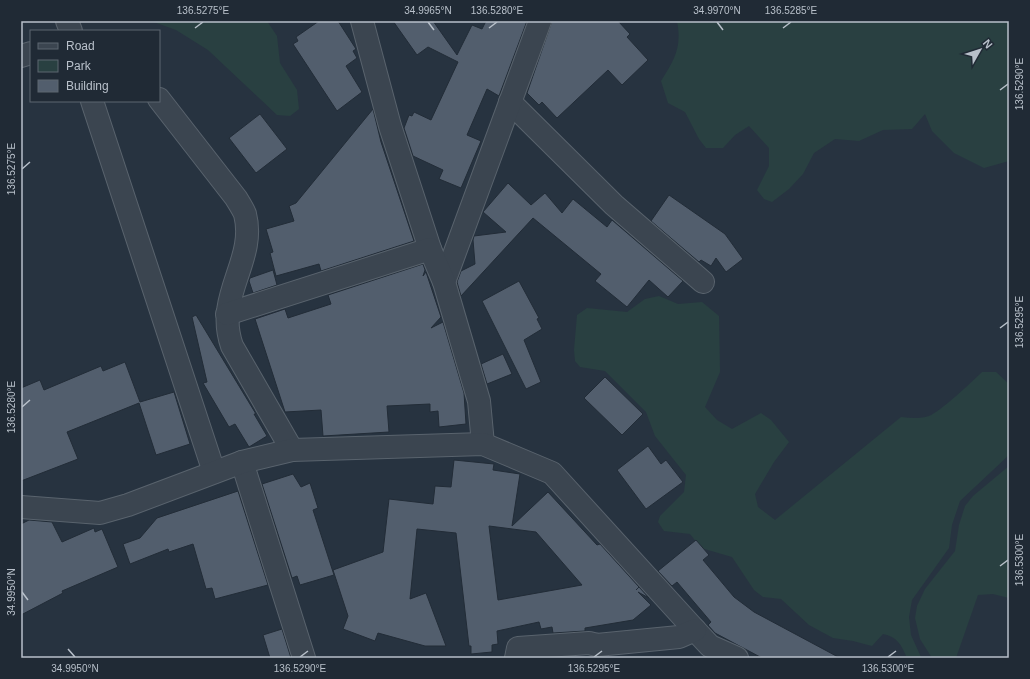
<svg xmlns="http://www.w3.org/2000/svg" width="1030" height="679" font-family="Helvetica,sans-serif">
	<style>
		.green { fill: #294041 }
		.building { fill: #525e6d; stroke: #222c37; fill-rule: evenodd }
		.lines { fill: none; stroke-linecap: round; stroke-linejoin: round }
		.minor-casing { stroke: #59636d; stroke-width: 24 }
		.minor { stroke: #3b4550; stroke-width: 22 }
		.ticks { fill: none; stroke: #b8c0ca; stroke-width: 1.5 }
		.neatline { fill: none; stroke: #b8c0ca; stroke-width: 1.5 }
		.ticks-label { font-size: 10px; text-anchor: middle; fill: #b8c0ca }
	</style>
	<rect width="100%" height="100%" fill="#273340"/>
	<!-- green -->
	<g class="green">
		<path d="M151,21h116l10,15 3,27 17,27 2,19 -9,7 -13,-1 -69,-65 -32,-20z"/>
		<path d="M677,21h332v140l-25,7 -30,-15 -22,-22 -7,-17 -13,15 -29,1 -24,11 -24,-2 -21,14 -11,21 -14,15 -17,13 -8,-3 -7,-9 12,-24v-18l-20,-22 -14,9 -12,13h-17l-7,-9 -14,-27 -17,-9 -7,-22c14,-22 21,-34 16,-60z"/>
		<path d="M659,296l19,8 24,-2 17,14 1,56 -15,35 12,13 15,9 29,-16 10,7 18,22 -15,20 -19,32 3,13 17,13 126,-103c9,1 19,2 28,-1 11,-4 44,-35 53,-44h14l13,12v71l-49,46 -8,24 -3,23 -37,52 -3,17 2,18 10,22 -15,-1c-5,-12 -9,-19 -23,-22l-11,12 -19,-5 -20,-3 -24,-13 -28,-26 -18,-2 -9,-7 -22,-33 -31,-9 -11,-14 -26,-3 -6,-9 2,-6 24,-24 2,-17 -31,-39 -9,-24 -41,-41 -25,-4 -5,-6 -1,-11 3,-35 10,-7 40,4 18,-13z"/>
		<path d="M1009,466v132l-16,-4 -15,1 -22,63h-24l-12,-19 -5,-21 2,-12 8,-17 30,-38 4,-26 6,-19 8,-10z"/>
	</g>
	<!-- building -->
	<g class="building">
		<path d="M319,21h19l18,28 -3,2 4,7 -11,8 16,26 -25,19 -44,-67 5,-3 -2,-4z"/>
		<path d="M393,21h40l24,34 15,-30 10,4 4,-8h41l-28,75 -12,-7 -20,46 14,6 -20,47 -22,-9 4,-9 -30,-14 -9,-28 5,-13 3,1 2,-4 17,8 27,-58 -30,-15 -11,8z"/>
		<path d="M552,21h66l12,13 -3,3 21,23 -26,25 -14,-15 -51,48 -15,-16 -3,3 -12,-12z"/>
		<path d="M373,109l8,33 33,99 -93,30 -2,-7 -43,12 -6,-23 3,-1 -7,-23 28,-8 -5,-15 7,-3z"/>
		<path d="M260,114l27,35 -31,24 -27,-35z"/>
		<path d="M508,183l23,22 14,-12 17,20 11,-14 34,28 5,-7 71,61 -15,16 -19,-17 -22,27 -32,-26 6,-7 -68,-56 -72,78 -4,-14 4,-11 14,-7 -2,-24 1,-4 32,-4 -23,-20z"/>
		<path d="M669,195l56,39 18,25 -17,13 -10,-14 -5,8 -10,-6 -2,2 -48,-41z"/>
		<path d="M423,264l2,6 -2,6 3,-4 15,45 -10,11 12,-6 21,71 2,31 -27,3 -1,-16 -8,1v-8l-43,2 2,26 -66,4 -2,-26 -36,2 -30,-93 30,-10 3,9 43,-14 -3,-9z"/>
		<path d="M273,270l4,15 -24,8 -4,-12 1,-3z"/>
		<path d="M519,281l20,37 -2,1 5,10 -18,11 17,42 -15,7 -44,-88z"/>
		<path d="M196,315l60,99h-2l13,22 -18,11 -14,-23 -6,3 -26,-44 4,-1 -15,-65z"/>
		<path d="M503,354l9,20 -25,10 -6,-20z"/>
		<path d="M125,362l15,40 34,-10 16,52 -34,11 -17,-52 -72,29 11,27 -57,22v-93l19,-8 4,10 57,-24 2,5z"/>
		<path d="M605,377l38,37 -21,21 -38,-37z"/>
		<path d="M648,446l13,18 5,-4 17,22 -37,27 -29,-39z"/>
		<path d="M454,460l40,4 -1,6 27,4 -8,52 36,-34 49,53 3,-1 39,43 -3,3 3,-3 10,11 -11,-6 13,13 -18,15 -48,8v3l-32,2 -1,-6 -11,2 -2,-7 -42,9 1,13 -6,1v7l-21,2v-8h-2l-13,-113 -39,-4 -7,70 16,-6 20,53h-21l-47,-13 -3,8 -32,-12 5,-13 -15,-46 50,-18 6,-53 44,5 2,-18 16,1zM489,526l47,6 46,53 -84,15z"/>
		<path d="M293,474l8,13 9,-4 8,25 -5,2 21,65 -34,10 -3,-9 -5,2 -30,-94z"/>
		<path d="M238,491l30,94 -53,14 -3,-11 -6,1 -13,-45 -24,8 -1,-3 -38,15 -7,-20 17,-6 17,-20z"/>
		<path d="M29,520l23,2 10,20 32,-14 1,4 7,-3 16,38 -56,24 1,2 -42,22v-91z"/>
		<path d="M696,540l13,15 -6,5 31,37 20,15 86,46h-78l-47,-25 -7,-8 3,-3 -34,-40 -5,4 -14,-15z"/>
		<path d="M282,629l9,29h-21l-7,-23z"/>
	</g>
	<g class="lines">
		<!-- minor casing -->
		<g class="minor-casing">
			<g id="minor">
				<path d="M67,21l4,10"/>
				<path d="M362,21l28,105 40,123"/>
				<path d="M21,56l10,-3"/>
				<path d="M159,99l77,99c3,5 7,11 9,16 12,47 -31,81 -13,132l60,104"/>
				<path d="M92,101l122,371"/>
				<path d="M510,102l104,103 89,77"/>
				<path d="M444,282l96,-261"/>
				<path d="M227,314l203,-65 14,33 35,119 4,43"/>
				<path d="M242,462l62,196"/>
				<path d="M21,507l79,6 28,-8 114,-43 50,-12 191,-6 69,29 143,157 15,16 27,12"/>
				<path d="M516,658l2,-10 71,-5 8,2 82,-8 16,-7"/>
			</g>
		</g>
		<!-- minor -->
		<use href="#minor" class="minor"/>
	</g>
	<!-- ticks -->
	<path class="ticks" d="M428,22l6,8M717,22l6,8M195,28l8,-6M489,28l8,-6M783,28l8,-6M1000,90l8,-6M22,169l8,-7M1000,328l8,-6M22,407l8,-7M1000,566l8,-6M22,592l6,8M68,649l7,8M300,657l8,-6M594,657l8,-6M888,657l8,-6"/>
	<!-- border -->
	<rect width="1030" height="679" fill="none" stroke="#202a35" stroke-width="44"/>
	<!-- legend -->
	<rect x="30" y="30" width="130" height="72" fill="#202a35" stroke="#5d6671"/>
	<rect x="38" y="43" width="20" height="6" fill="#3b4550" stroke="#5d6671"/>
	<text x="66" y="50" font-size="12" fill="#b8c0ca">Road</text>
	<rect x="38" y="60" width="20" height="12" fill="#294041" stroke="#5d6671"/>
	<text x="66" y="70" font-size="12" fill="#b8c0ca">Park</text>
	<rect x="38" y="80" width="20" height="12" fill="#525e6d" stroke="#5d6671"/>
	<text x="66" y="90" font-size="12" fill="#b8c0ca">Building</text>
	<!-- north arrow -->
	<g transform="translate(980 50) rotate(51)" stroke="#202a35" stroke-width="3" paint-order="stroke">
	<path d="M0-3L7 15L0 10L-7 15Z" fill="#b8c0ca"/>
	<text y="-6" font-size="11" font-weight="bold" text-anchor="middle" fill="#b8c0ca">N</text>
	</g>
	<rect x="22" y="22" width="986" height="635" class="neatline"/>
	<g class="ticks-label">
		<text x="203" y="14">136.5275°E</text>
		<text x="428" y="14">34.9965°N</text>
		<text x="497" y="14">136.5280°E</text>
		<text x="717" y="14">34.9970°N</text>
		<text x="791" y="14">136.5285°E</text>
		<text transform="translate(1019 84) rotate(-90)" y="4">136.5290°E</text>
		<text transform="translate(11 169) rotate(-90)" y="4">136.5275°E</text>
		<text transform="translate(1019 322) rotate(-90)" y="4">136.5295°E</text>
		<text transform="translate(11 407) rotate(-90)" y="4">136.5280°E</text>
		<text transform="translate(1019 560) rotate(-90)" y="4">136.5300°E</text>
		<text transform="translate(11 592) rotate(-90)" y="4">34.9950°N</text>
		<text x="75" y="672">34.9950°N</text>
		<text x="300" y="672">136.5290°E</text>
		<text x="594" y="672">136.5295°E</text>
		<text x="888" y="672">136.5300°E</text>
	</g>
</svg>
